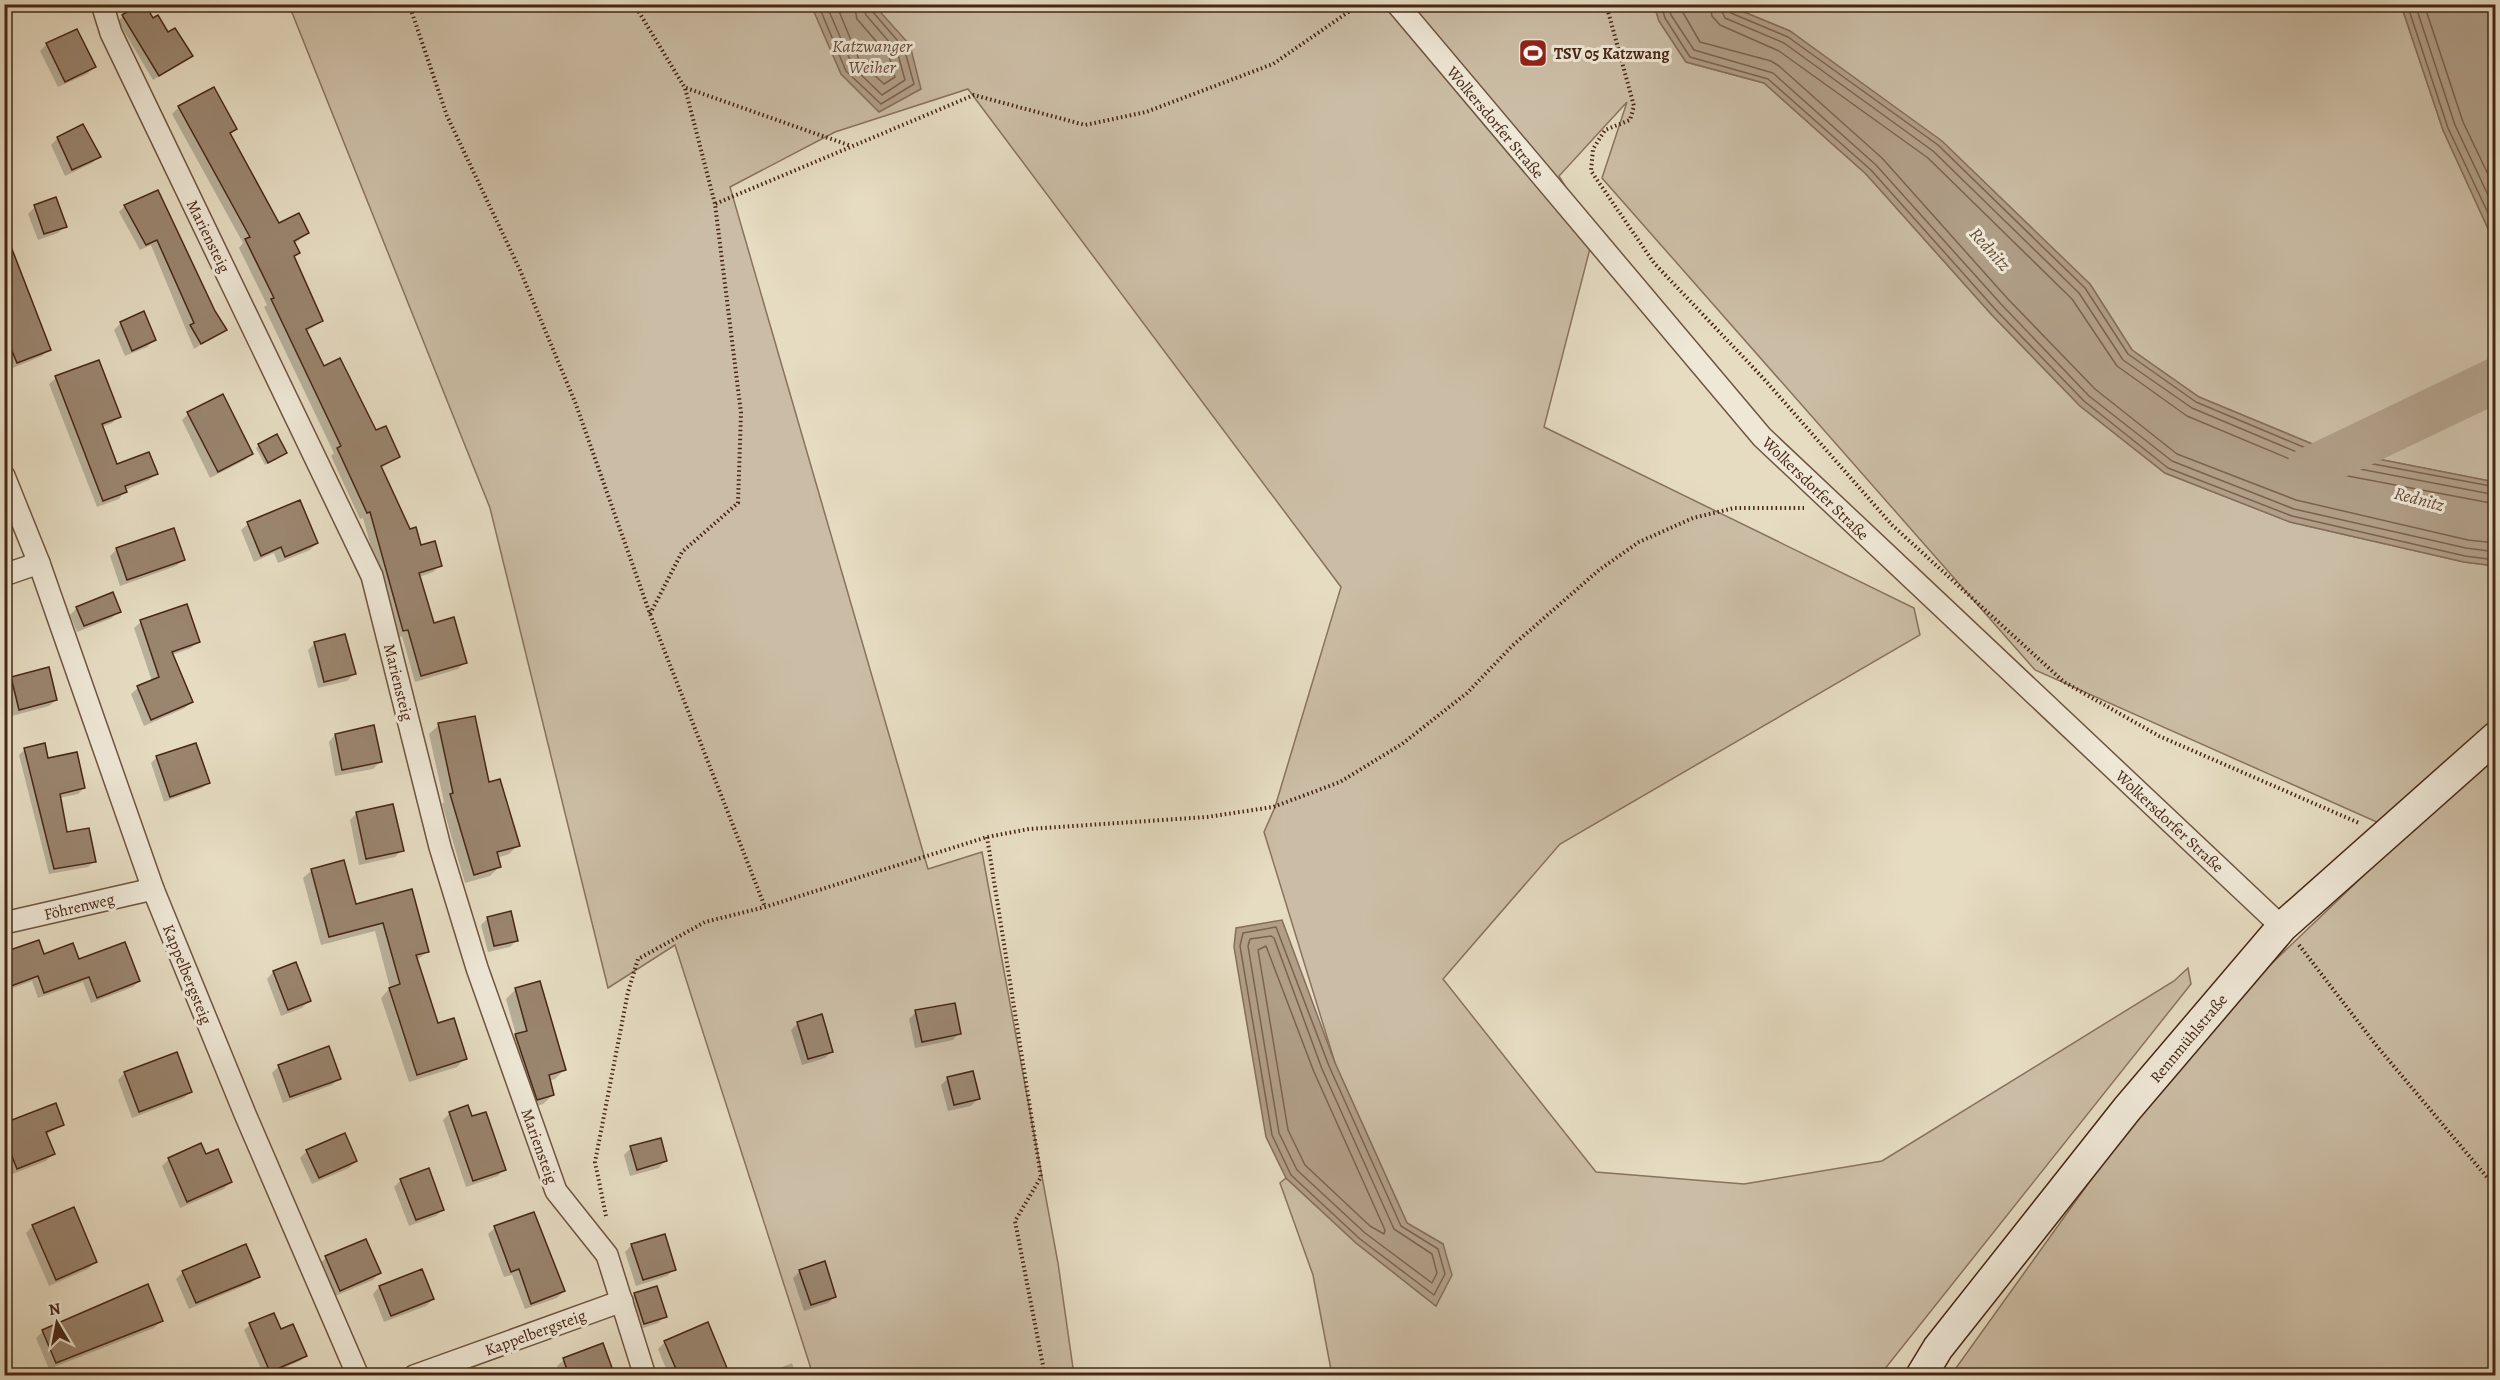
<svg xmlns="http://www.w3.org/2000/svg" width="2500" height="1380" font-family="Alegreya,serif">
	<style>
		.green { fill: #cbbda5; stroke: #89725d; stroke-width: 1.5 }
		.water { fill: #b09e87; stroke: #866e59; stroke-width: 1.5 }
		.shadow { fill: #0003 }
		.lines { fill: none; stroke-linecap: round; stroke-linejoin: round }
		.shore { stroke: #7c624e; stroke-width: 1.5 }
		.river { stroke: #b09e87; stroke-width: 45 }
		.building { fill: #9a856f; stroke: #472615; stroke-width: 1.5 }
		.street-casing { stroke: #6f5440; stroke-width: 24 }
		.secondary-casing { stroke: #472615; stroke-width: 33 }
		.path { stroke: #472615; stroke-width: 4; stroke-dasharray: 1.5 3; stroke-linecap: butt }
		.street { stroke: #efe8d7; stroke-width: 21 }
		.secondary { stroke: #efe8d7; stroke-width: 30 }
		.labels { text-anchor: middle; stroke-width: 6; stroke-linejoin: round; paint-order: stroke }
		.poi-label { font-size: 16px; font-weight: bold; fill: #472615; stroke: #efe8d7; text-anchor: start }
		.street-label { font-size: 16px; fill: #472615; stroke: #efe8d7 }
		.water-label { font-size: 18px; font-style: italic; fill: #664a37; stroke: #efe8d7 }
	</style>
	<rect width="100%" height="100%" fill="#e6dcc2"/>
	<filter id="stains"><feTurbulence type="fractalNoise" baseFrequency=".00333" numOctaves="4"/><feColorMatrix values="0 0 0 0 .2 0 0 0 0 .09 0 0 0 0 .02 0 0 0 .5 -.17"/></filter>
	<radialGradient id="worn" r=".72"><stop offset=".6" stop-color="#630" stop-opacity="0"/><stop offset="1" stop-color="#630" stop-opacity=".3"/></radialGradient>
	<!-- green -->
	<g class="green">
		<path d="M289,5h1365l5,16 27,41 78,21 102,91 125,140 89,92 85,67 125,49 174,40 31,4v809h-544l162,-226 110,-139 183,-175 -371,-165 -433,-492 25,-76 -68,74 35,57 -50,194 370,181 6,27 -360,209 -117,135 153,193 148,12 138,-23 292,-180 14,-13 3,16 -311,391h-548l-19,-100 -33,-92 6,-5 70,65 79,62 8,-61 -36,-21 -72,-160 -71,-231 11,-25 66,-220 -373,-498 -133,43 -105,55 198,682 54,-17 76,411 16,112h-261l-138,-430 -67,43 -118,-480z"/>
		<path d="M1727,5h674l42,125 52,114v238l-173,-34 -123,-51 -67,-47 -42,-66 -300,-253z"/>
	</g>
	<!-- water -->
	<g class="water">
		<path d="M811,5h63l36,40 11,44 -42,23 -38,-38z"/>
		<path d="M1654,5h73l63,26 152,110 148,143 42,66 67,47 123,51 173,34v84l-31,-4 -174,-40 -125,-49 -85,-67 -89,-92 -125,-140 -102,-91 -78,-21 -27,-41z"/>
		<path d="M2401,5h87l7,19v220l-52,-114z"/>
		<path d="M1282,920l53,143 72,160 36,21 9,31 -16,31 -80,-63 -70,-65 -20,-41 -32,-190 2,-19z"/>
	</g>
	<!-- shadow -->
	<g class="shadow">
		<path d="M123,16l30,4 38,36 -38,24 -35,-59z"/>
		<path d="M47,44l47,23 -7,7 -29,13 -18,-36z"/>
		<path d="M179,107l56,22 -6,5 50,91 29,8 -14,11 5,9 -6,5 29,63 -16,11 18,36 51,64 23,25 -18,12 29,62 11,16 20,18 -7,7 -14,5 14,48 32,37 -7,7 -43,13 -13,-46 -6,2 -33,-120 -3,1 -29,-63 3,-3 -70,-146 3,-2 -28,-57 4,-5 -71,-129z"/>
		<path d="M58,138l41,18 -7,7 -27,13 -14,-31z"/>
		<path d="M157,192l57,120 11,17 -31,20 -43,-104 -11,5 -21,-38 6,-6z"/>
		<path d="M35,207l30,19 -7,7 -20,7 -10,-26z"/>
		<path d="M4,236l45,113 -7,7 -32,13 -6,-16z"/>
		<path d="M121,323l33,17 -7,7 -22,9 -11,-26z"/>
		<path d="M56,378l63,38 -7,7 -10,4 14,39 40,8 -7,6 -24,10 -6,9 -22,8 -48,-123z"/>
		<path d="M188,414l64,39 -7,7 -35,18 -28,-58z"/>
		<path d="M259,445l26,8 -20,12 -9,-17z"/>
		<path d="M299,502l18,41 -7,7 -32,13 -4,-10 -20,9 -13,-32 7,-6z"/>
		<path d="M173,530l10,30 -7,6 -56,20 -10,-30 6,-6z"/>
		<path d="M77,608l42,3 -7,7 -35,14 -7,-17z"/>
		<path d="M141,622l57,20 -7,6 -19,7 20,46 -7,7 -41,18 -13,-32 7,-6 14,-7 -18,-53z"/>
		<path d="M315,643l39,31 -7,7 -29,7 -10,-38z"/>
		<path d="M11,678l45,22 -7,6 -37,10 -7,-31z"/>
		<path d="M439,725l49,59 30,61 -9,9 -12,4 2,9 -9,9 -25,7 -23,-79 2,-2 -15,-68z"/>
		<path d="M335,735l45,27 -7,7 -38,7 -6,-34z"/>
		<path d="M25,749l22,11 37,28 -6,6 -19,4 7,36 28,27 -6,6 -39,7 -30,-119z"/>
		<path d="M157,757l51,26 -6,5 -38,14 -13,-39z"/>
		<path d="M357,813l45,37 -7,7 -36,8 -9,-45z"/>
		<path d="M4,853l5,25 -5,5z"/>
		<path d="M312,870l43,36 56,-15 17,60 -12,10 21,63 28,34 -8,9 -48,15 -28,-84 9,-10 -15,-57 -54,14 -18,-67z"/>
		<path d="M488,918l29,22 -7,7 -22,5 -7,-27z"/>
		<path d="M4,954l74,7 61,20 -6,6 -42,16 -8,-21 -45,16 -6,-17 -27,10z"/>
		<path d="M295,964l14,37 -7,7 -21,8 -14,-37 6,-7z"/>
		<path d="M539,983l25,87 -9,9 -6,2 4,14 -10,9 -15,5 -22,-64 10,-10 -10,-36 9,-9z"/>
		<path d="M916,1012l43,21 -6,7 -38,8 -6,-29z"/>
		<path d="M798,1023l34,28 -7,7 -23,7 -11,-35z"/>
		<path d="M279,1066l60,12 -7,7 -49,18 -11,-30z"/>
		<path d="M125,1073l65,19 -6,6 -52,20 -14,-38z"/>
		<path d="M948,1078l30,21 -7,7 -23,5 -7,-26z"/>
		<path d="M450,1113l21,5 33,51 -6,7 -32,11 -23,-67z"/>
		<path d="M4,1124l58,1 -16,10 7,19 -7,7 -36,14 -6,-15z"/>
		<path d="M631,1148l34,13 -6,7 -29,8 -6,-21z"/>
		<path d="M307,1151l49,10 -7,7 -37,16 -12,-26z"/>
		<path d="M169,1159l61,23 -6,7 -44,19 -18,-42z"/>
		<path d="M401,1180l42,29 -7,7 -27,10 -15,-39z"/>
		<path d="M33,1226l62,36 -7,7 -39,17 -23,-53z"/>
		<path d="M495,1228l69,63 -7,7 -32,11 -13,-34 -8,2 -16,-43z"/>
		<path d="M365,1241l14,32 -6,7 -40,17 -14,-33 7,-6z"/>
		<path d="M632,1245l42,24 -7,7 -31,10 -11,-34z"/>
		<path d="M800,1271l35,26 -7,6 -24,8 -11,-33z"/>
		<path d="M183,1272l75,4 -7,7 -62,26 -13,-30z"/>
		<path d="M379,1287l54,12 -7,7 -42,16 -11,-28z"/>
		<path d="M635,1294l30,22 -7,7 -21,7 -9,-29z"/>
		<path d="M161,1321l-7,7 -105,41 -13,-31 7,-7z"/>
		<path d="M708,1324l21,52h-60l-11,-27 7,-7z"/>
		<path d="M250,1325l31,6 24,25 -5,5 -36,15 -20,-46z"/>
		<path d="M564,1360l50,16h-54l-3,-10z"/>
		<path d="M792,1363l4,13h-36z"/>
	</g>
	<g class="lines">
		<!-- shore -->
		<g class="shore">
			<path d="M818,4l28,67 35,33 33,-20 -10,-36 -32,-37 -2,-7"/>
			<path d="M826,4l27,63 29,28 23,-15 -8,-29 -31,-36 -3,-11"/>
			<path d="M836,4l24,58 24,22 11,-7 -6,-21 -32,-37 -3,-15"/>
			<path d="M1661,4l4,14 25,39 78,22 103,91 124,139 89,92 84,67 124,48 173,40 31,4"/>
			<path d="M1668,4l3,11 23,35 79,23 103,92 125,139 88,92 83,65 122,48 172,39 30,4"/>
			<path d="M1678,4l22,38 71,19 8,5 103,92 125,140 88,91 82,65 119,46 172,40 28,3"/>
			<path d="M1710,4l2,12 8,9 59,26 149,107 144,141 45,67 70,50 129,54 180,34"/>
			<path d="M1719,4l6,14 59,25 149,108 146,142 44,67 69,48 126,53 178,34"/>
			<path d="M1727,4l4,9 57,24 150,108 147,143 43,66 68,48 124,52 176,33"/>
			<path d="M2407,4l41,124 48,102"/>
			<path d="M2415,4l40,121 41,87"/>
			<path d="M2424,4l39,118 33,69"/>
			<path d="M1276,927l53,139 72,160 37,23 7,25 -11,21 -74,-56 -69,-64 -19,-40 -32,-189 3,-13z"/>
			<path d="M1271,936l3,2 48,131 72,160 38,25 5,19 -5,10 -67,-50 -68,-63 -18,-37 -31,-187 2,-7z"/>
			<path d="M1266,946l48,126 71,158 -1,4 -14,-8 -65,-61 -17,-35 -30,-180z"/>
		</g>
		<!-- river -->
		<path class="river" d="M2308,470l188,-90"/>
	</g>
	<!-- building -->
	<g class="building">
		<path d="M139,4h6l8,14 5,-3 10,17 7,-4 18,28 -34,20 -37,-61z"/>
		<path d="M77,29l19,38 -31,15 -19,-39z"/>
		<path d="M214,87l23,42 -7,4 49,90 20,-10 10,20 -15,8 6,12 -6,3 29,65 -17,8 18,37 16,-8 36,72 10,-4 14,31 -19,9 29,63 6,-2 5,18 14,-4 7,25 -23,7 15,50 20,-6 13,46 -46,13 -13,-46 -5,1 -33,-119 -3,1 -30,-65 4,-2 -70,-147 3,-1 -29,-59 5,-2 -72,-131z"/>
		<path d="M83,124l18,33 -29,13 -15,-33z"/>
		<path d="M158,190l57,121 12,19 -26,14 -11,-19 4,-2 -37,-83 -11,5 -22,-40z"/>
		<path d="M56,197l11,30 -23,7 -10,-29z"/>
		<path d="M5,231l46,119 -34,13 -13,-31z"/>
		<path d="M144,311l12,29 -24,11 -12,-29z"/>
		<path d="M99,360l22,57 -19,7 15,40 32,-12 9,22 -33,12 2,6 -24,9 -48,-125z"/>
		<path d="M223,394l30,60 -35,18 -31,-60z"/>
		<path d="M277,434l10,19 -19,10 -10,-19z"/>
		<path d="M300,500l18,43 -33,14 -4,-10 -20,9 -14,-34z"/>
		<path d="M174,528l11,32 -58,20 -11,-32z"/>
		<path d="M113,592l8,20 -37,14 -8,-19z"/>
		<path d="M187,604l13,38 -28,10 21,50 -42,18 -14,-34 22,-9 -19,-57z"/>
		<path d="M345,634l11,40 -32,8 -10,-40z"/>
		<path d="M49,667l8,33 -38,10 -8,-33z"/>
		<path d="M475,716l14,66 11,-3 20,67 -23,6 4,15 -27,8 -24,-81 3,-1 -15,-70z"/>
		<path d="M374,725l8,37 -40,8 -7,-36z"/>
		<path d="M45,743l3,15 29,-6 8,36 -25,6 7,38 22,-4 7,34 -42,7 -30,-121z"/>
		<path d="M196,743l14,40 -40,14 -14,-41z"/>
		<path d="M393,804l11,47 -38,8 -10,-47z"/>
		<path d="M344,860l12,44 56,-15 17,63 -13,3 22,68 16,-5 13,41 -50,16 -28,-87 11,-4 -17,-61 -54,14 -18,-68z"/>
		<path d="M511,911l7,30 -24,5 -7,-29z"/>
		<path d="M39,940l5,14 29,-11 6,16 46,-17 15,39 -43,17 -8,-21 -45,16 -6,-17 -27,10 -7,-18v-16z"/>
		<path d="M296,962l15,39 -23,9 -15,-39z"/>
		<path d="M540,981l26,89 -17,5 5,20 -17,5 -22,-66 12,-3 -12,-43z"/>
		<path d="M955,1003l6,31 -39,8 -7,-32z"/>
		<path d="M822,1014l11,38 -25,7 -11,-37z"/>
		<path d="M329,1046l12,33 -51,18 -12,-32z"/>
		<path d="M177,1052l15,40 -53,20 -15,-40z"/>
		<path d="M973,1071l7,28 -26,6 -7,-28z"/>
		<path d="M56,1103l8,22 -18,7 9,22 -38,15 -13,-33v-13z"/>
		<path d="M468,1105l4,11 14,-4 20,58 -33,11 -24,-69z"/>
		<path d="M345,1133l12,28 -38,17 -13,-28z"/>
		<path d="M661,1138l6,23 -30,9 -7,-24z"/>
		<path d="M201,1143l5,11 12,-5 14,33 -45,20 -19,-44z"/>
		<path d="M429,1168l15,42 -28,10 -16,-41z"/>
		<path d="M74,1207l23,55 -41,18 -24,-55z"/>
		<path d="M534,1212l31,79 -34,13 -12,-35 -8,3 -17,-46z"/>
		<path d="M665,1234l11,36 -33,10 -12,-36z"/>
		<path d="M366,1239l15,34 -41,18 -15,-35z"/>
		<path d="M246,1244l14,33 -64,26 -14,-32z"/>
		<path d="M825,1261l11,36 -25,8 -12,-35z"/>
		<path d="M422,1269l12,30 -43,17 -12,-30z"/>
		<path d="M148,1284l15,37 -107,42 -14,-33z"/>
		<path d="M657,1286l10,31 -23,7 -10,-31z"/>
		<path d="M274,1313l7,16 12,-5 14,32 -37,16 -21,-49z"/>
		<path d="M708,1322l19,46 -19,8h-29l-15,-35z"/>
		<path d="M603,1343l12,33h-46l-6,-18z"/>
	</g>
	<g class="lines">
		<!-- street casing -->
		<g class="street-casing">
			<g id="street">
				<path d="M102,4l9,29 261,543 68,271 37,121 79,223 51,64 38,121"/>
				<path d="M1397,4l365,433 520,490"/>
				<path d="M4,476l35,87 114,326 92,225 113,262"/>
				<path d="M4,575l35,-12"/>
				<path d="M4,923l149,-34"/>
				<path d="M414,1376l208,-75"/>
			</g>
		</g>
		<!-- secondary casing -->
		<g class="secondary-casing">
			<path id="secondary" d="M1921,1376l17,-28 189,-239 155,-182 214,-190"/>
		</g>
		<!-- path -->
		<g class="path">
			<path d="M409,4l38,112 73,154 55,132 75,212 115,293"/>
			<path d="M634,4l51,84 30,116"/>
			<path d="M1606,4l28,102 -4,14 -25,10 -12,19 -2,22 63,92 110,116 128,146 172,157 95,54 200,87"/>
			<path d="M686,88l165,58"/>
			<path d="M650,614l32,-62 56,-49 3,-90 -26,-209 259,-109 111,30 61,-13 127,-48 87,-60"/>
			<path d="M987,837l54,340 -26,44 30,155"/>
			<path d="M2299,945l77,100 120,143"/>
			<path d="M606,1216l-11,-54 33,-170 10,-33 67,-37 60,-15 222,-70 42,-8 178,-12 66,-10 67,-25 62,-38 65,-51 45,-47 87,-76 40,-28 54,-24 41,-10h70"/>
		</g>
		<!-- street -->
		<use href="#street" class="street"/>
		<!-- secondary -->
		<use href="#secondary" class="secondary"/>
	</g>
	<!-- icons -->
	<defs>
		<g id="stadium-square" transform="scale(1.5)"><rect x="-9" y="-9" width="18" height="18" rx="4" fill="#8f2418" stroke="#efe8d7"/><path d="M0-5a6.5 5 0 1 0 0 10a6.5 5 0 1 0 0-10ZM-3.5-1.8h7v3.6h-7Z" fill="#fff"/></g>
	</defs>
	<g fill-rule="evenodd">
		<use href="#stadium-square" x="1533" y="53"/>
	</g>
	<g class="labels">
		<!-- poi labels -->
		<g class="poi-label">
			<text x="1554" y="59">TSV 05 Katzwang</text>
		</g>
		<!-- street labels -->
		<g class="street-label">
			<text transform="translate(1496 122) rotate(50)" y="6">Wolkersdorfer Straße</text>
			<text transform="translate(209 236) rotate(64)" y="6">Mariensteig</text>
			<text transform="translate(1816 488) rotate(44)" y="6">Wolkersdorfer Straße</text>
			<text transform="translate(399 682) rotate(76)" y="6">Mariensteig</text>
			<text transform="translate(2170 821) rotate(43)" y="6">Wolkersdorfer Straße</text>
			<text transform="translate(79 906) rotate(-13)" y="6">Föhrenweg</text>
			<text transform="translate(188 974) rotate(68)" y="6">Kappelbergsteig</text>
			<text transform="translate(2188 1038) rotate(-50)" y="6">Rennmühlstraße</text>
			<text transform="translate(540 1146) rotate(70)" y="6">Mariensteig</text>
			<text transform="translate(535 1332) rotate(-20)" y="6">Kappelbergsteig</text>
		</g>
		<!-- water labels -->
		<g class="water-label">
			<text x="872" y="52">Katzwanger<tspan x="872" dy="21">Weiher</tspan></text>
			<text transform="translate(1990 249) rotate(48)" y="6">Rednitz</text>
			<text transform="translate(2419 499) rotate(15)" y="6">Rednitz</text>
		</g>
	</g>
	<!-- margin -->
	<rect width="2500" height="1380" fill="none" stroke="#e6dcc2" stroke-width="24"/>
	<rect x="6" y="6" width="2488" height="1368" fill="none" stroke="#472615" stroke-width="3"/>
	<rect x="12" y="12" width="2476" height="1356" fill="none" stroke="#472615" stroke-width="1.5"/>
	<!-- north arrow -->
	<g transform="translate(57 1323) rotate(350)" stroke="#efe8d7" stroke-width="4.5" paint-order="stroke">
	<path d="M0-4.5L10 22L0 15L-10 22Z" fill="#472615"/>
	<text y="-9" font-size="16" font-weight="bold" text-anchor="middle" fill="#472615">N</text>
	</g>
	<rect width="100%" height="100%" filter="url(#stains)"/>
	<rect width="100%" height="100%" fill="url(#worn)"/>
</svg>
